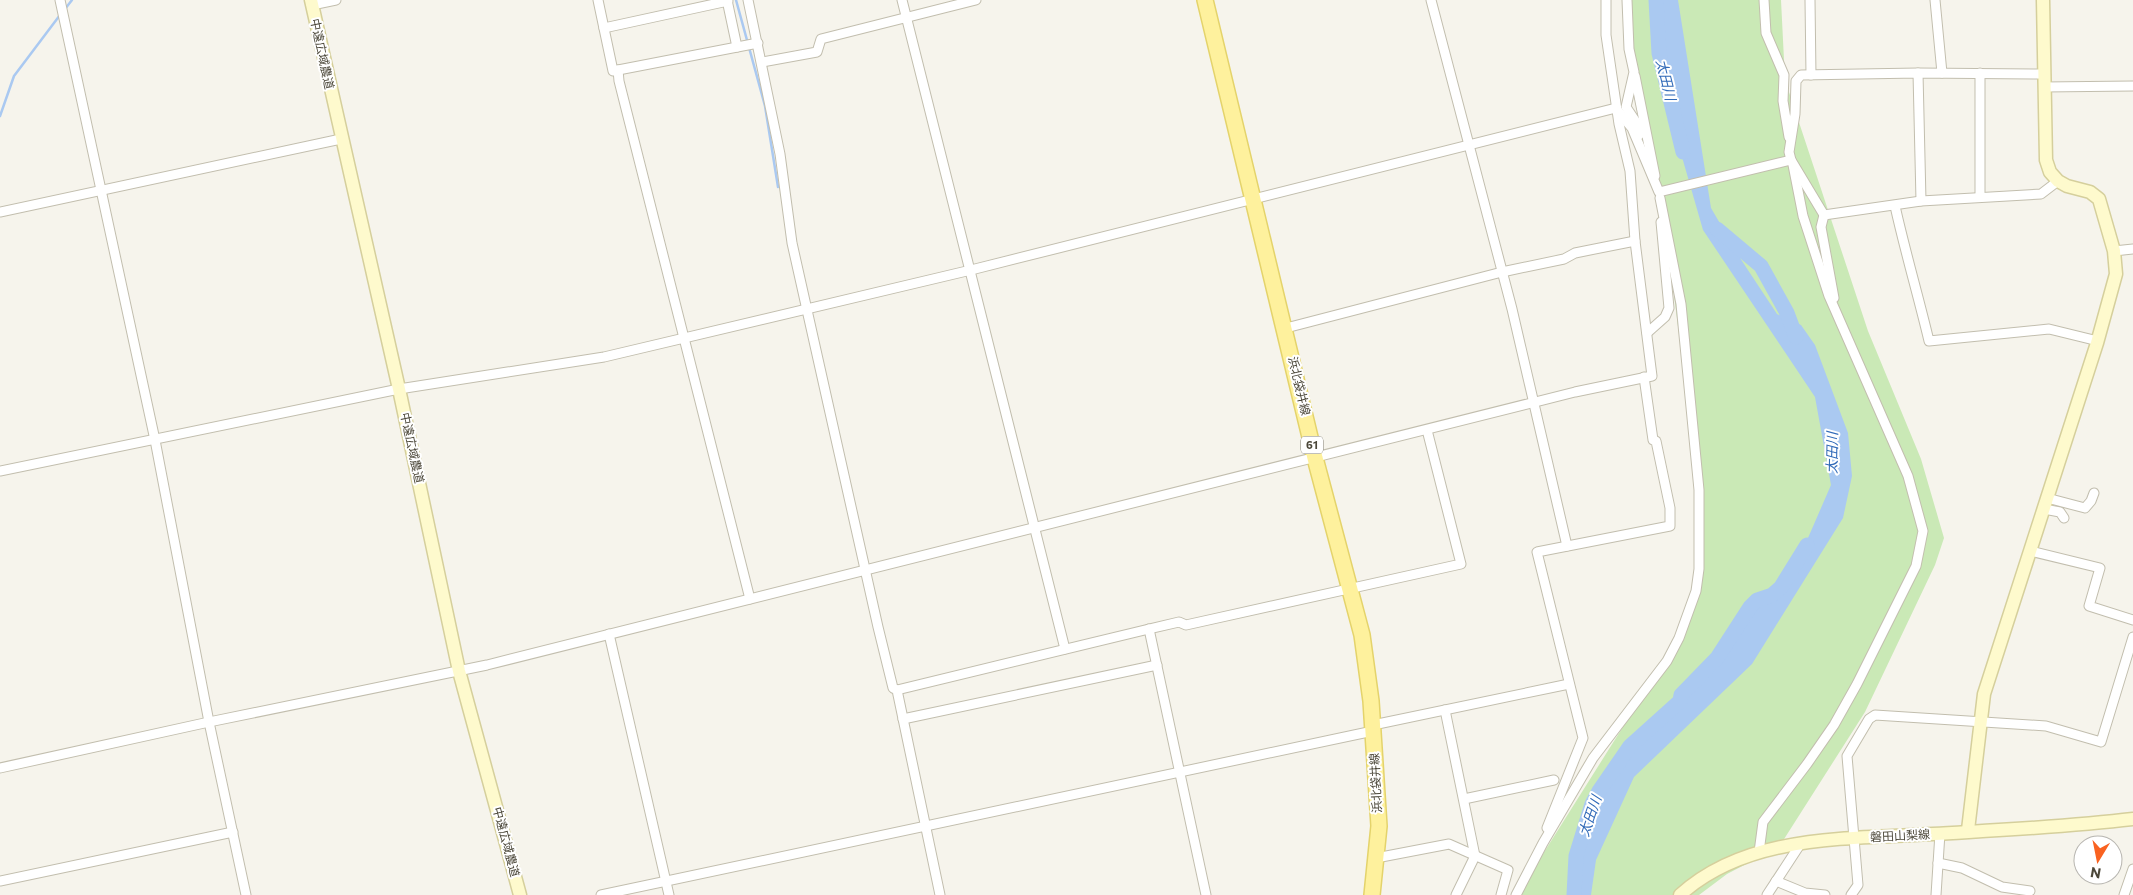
<svg xmlns="http://www.w3.org/2000/svg" width="2133" height="895" font-family="Commissioner,'Noto Sans JP',sans-serif">
	<style>
		.green { fill: #cae9b6 }
		.water { fill: #aac9f1 }
		.lines { fill: none; stroke-linecap: round; stroke-linejoin: round }
		.stream { stroke: #aac9f1; stroke-width: 2.5 }
		.river { stroke: #aac9f1; stroke-width: 15 }
		.street-casing { stroke: #c2beae; stroke-width: 11 }
		.secondary-casing { stroke: #d5cf9c; stroke-width: 15 }
		.primary-casing { stroke: #e4d36b; stroke-width: 18 }
		.street { stroke: #fff; stroke-width: 9 }
		.secondary { stroke: #fefacd; stroke-width: 12 }
		.primary { stroke: #fef19d; stroke-width: 15 }
		.labels { text-anchor: middle; stroke-width: 4; stroke-linejoin: round; paint-order: stroke }
		.shield { fill: #fff; stroke: #817e74; stroke-width: 1 }
		.shield-label { font-size: 11px; font-weight: bold; fill: #4b4739 }
		.street-label { font-size: 12px; fill: #4b4739; stroke: #fff }
		.water-label { font-size: 14px; font-style: italic; fill: #316ab8; stroke: #fff }
	</style>
	<rect width="100%" height="100%" fill="#f6f4ec"/>
	<!-- green -->
	<path class="green" d="M1627,0h154l4,80 83,251 53,128 23,79 -9,27 -70,147 -86,135 -52,27 -28,21h-182l162,-257 19,-64 1,-84 -37,-288 -33,-153z"/>
	<!-- water -->
	<path class="water" d="M1661,0h17l33,208 31,53 35,53 24,11 14,20 33,88 4,43 -9,42 -91,146 -118,113 -38,83 -5,35h-19c6,-35 10,-72 26,-104 19,-36 52,-63 82,-90l1,-6 36,-38 26,-41 15,-16 12,-4 17,-18 11,-17 33,-76 -16,-88 -112,-167 -21,-73 -18,-110z"/>
	<g class="lines">
		<!-- stream -->
		<g class="stream">
			<path d="M736,0l29,106 13,81"/>
			<path d="M65,9l7,-9"/>
			<path d="M0,116l14,-40 46,-61"/>
		</g>
		<!-- river -->
		<g class="river">
			<path d="M1656,0l3,53 24,99"/>
			<path d="M1717,229l44,37 26,47 9,24"/>
			<path d="M1574,895l2,-39 16,-52 7,-13 31,-45 50,-45 1,-6 36,-37 33,-51 7,-7 15,-5 9,-8 26,-42"/>
		</g>
		<!-- street casing -->
		<g class="street-casing">
			<g id="street">
				<path d="M60,0l95,440 54,282 37,173"/>
				<path d="M598,0l15,71 145,-28"/>
				<path d="M727,0l10,47"/>
				<path d="M748,0l32,154 12,89 86,384 15,61 4,2 43,205"/>
				<path d="M902,0l163,649"/>
				<path d="M1431,0l81,309 55,237"/>
				<path d="M1627,0l2,49 5,23 -8,35 10,15 3,13"/>
				<path d="M1764,0l2,33 18,42 -1,26 6,36"/>
				<path d="M1810,0l1,75"/>
				<path d="M1935,0l7,73"/>
				<path d="M312,5l24,-5"/>
				<path d="M604,28l124,-27"/>
				<path d="M762,62l55,-10 4,-13 155,-39"/>
				<path d="M618,70l1,11 131,518"/>
				<path d="M1918,73l3,128"/>
				<path d="M1980,73v124"/>
				<path d="M1635,76l20,100"/>
				<path d="M2044,87l89,-1"/>
				<path d="M1617,110l15,18 27,64 132,-32 33,55"/>
				<path d="M1791,160l-2,-8 6,-38 1,-33 5,-6 117,-2 125,1"/>
				<path d="M1895,206c10,45 23,89 34,135l120,-12 49,12"/>
				<path d="M0,212l341,-73"/>
				<path d="M1824,215l97,-14 120,-7 17,-13"/>
				<path d="M1824,215l-3,12 13,71"/>
				<path d="M2114,251l19,-2"/>
				<path d="M1286,328l216,-56 62,-13 11,-6 60,-12"/>
				<path d="M1647,333l18,-16 4,-9 -8,-86"/>
				<path d="M0,471l399,-82 205,-32 367,-87 645,-162"/>
				<path d="M2047,498l38,10 6,-7 3,-8"/>
				<path d="M2044,509l16,3 4,6"/>
				<path d="M2030,551l70,17 -11,38 44,14"/>
				<path d="M1149,629l57,266"/>
				<path d="M609,634l60,261"/>
				<path d="M897,690l252,-61 30,-7 7,3 275,-61 -34,-134"/>
				<path d="M1445,710l30,146 -19,39"/>
				<path d="M903,719l254,-54"/>
				<path d="M1373,725l196,-41"/>
				<path d="M0,768l209,-46 278,-57 1088,-273 77,-16 -17,-135 -5,-70 -11,-47 -13,-89v-35"/>
				<path d="M1464,799l90,-19"/>
				<path d="M1547,828l36,-90 -46,-186 133,-26v-18l-14,-67 -3,-1 -9,-63"/>
				<path d="M1759,852l4,-30 44,-58 27,-39 23,-41 59,-118 7,-35 -15,-55 -79,-180 -26,-80 -10,-51"/>
				<path d="M1376,858l73,-14 59,26 -7,25"/>
				<path d="M1938,863l24,5 40,19 28,4"/>
				<path d="M0,881l233,-49"/>
				<path d="M1776,881l29,12 20,2"/>
				<path d="M601,895l772,-164"/>
				<path d="M1516,895l27,-52 50,-85 74,-97 12,-23 17,-47 3,-22v-79l-18,-186 -21,-106"/>
				<path d="M1767,895l34,-52"/>
				<path d="M1851,895l7,-10 -11,-129 22,-37 6,-4 171,11 55,16 32,-105"/>
				<path d="M1936,895l4,-62"/>
				<path d="M2124,895l9,-26"/>
			</g>
		</g>
		<!-- secondary casing -->
		<g class="secondary-casing">
			<g id="secondary">
				<path d="M311,0l88,389 60,282 61,224"/>
				<path d="M1968,830l16,-136 113,-351 19,-69 -2,-23 -15,-52 -9,-7 -23,-6 -9,-5 -8,-9 -4,-12 -3,-160"/>
				<path d="M1680,895c67,-61 168,-56 253,-61 66,-4 134,-7 200,-15"/>
			</g>
		</g>
		<!-- primary casing -->
		<g class="primary-casing">
			<path id="primary" d="M1205,0l110,458 47,177 9,66 8,125 -7,69"/>
		</g>
		<!-- street -->
		<use href="#street" class="street"/>
		<!-- secondary -->
		<use href="#secondary" class="secondary"/>
		<!-- primary -->
		<use href="#primary" class="primary"/>
	</g>
	<g class="labels">
		<!-- shield labels -->
		<rect class="shield" x="1301" y="436.5" width="22" height="17" rx="4"/>
		<g class="shield-label">
			<text x="1312" y="449">61</text>
		</g>
		<!-- street labels -->
		<g class="street-label">
			<text transform="translate(322 54) rotate(78)" y="4">中遠広域農道</text>
			<text transform="translate(1299 386) rotate(77)" y="4">浜北袋井線</text>
			<text transform="translate(412 448) rotate(78)" y="4">中遠広域農道</text>
			<text transform="translate(1376 783) rotate(-93)" y="4">浜北袋井線</text>
			<text transform="translate(1900 836) rotate(-3)" y="4">磐田山梨線</text>
			<text transform="translate(506 842) rotate(75)" y="4">中遠広域農道</text>
		</g>
		<!-- water labels -->
		<g class="water-label">
			<text transform="translate(1666 80) rotate(76)" y="5">太田川</text>
			<text transform="translate(1832 453) rotate(-89)" y="5">太田川</text>
			<text transform="translate(1590 816) rotate(-71)" y="5">太田川</text>
		</g>
	</g>
	<!-- north arrow -->
	<g transform="translate(2098 860) rotate(190)"><circle r="24" fill="#ffffff" stroke="#b7b5b0"/>
	<path d="M0-4L9 19L0 12L-9 19Z" fill="#f96220"/>
	<text y="-8" font-size="14" font-weight="bold" text-anchor="middle" fill="#4b4739">N</text>
	</g>
</svg>
